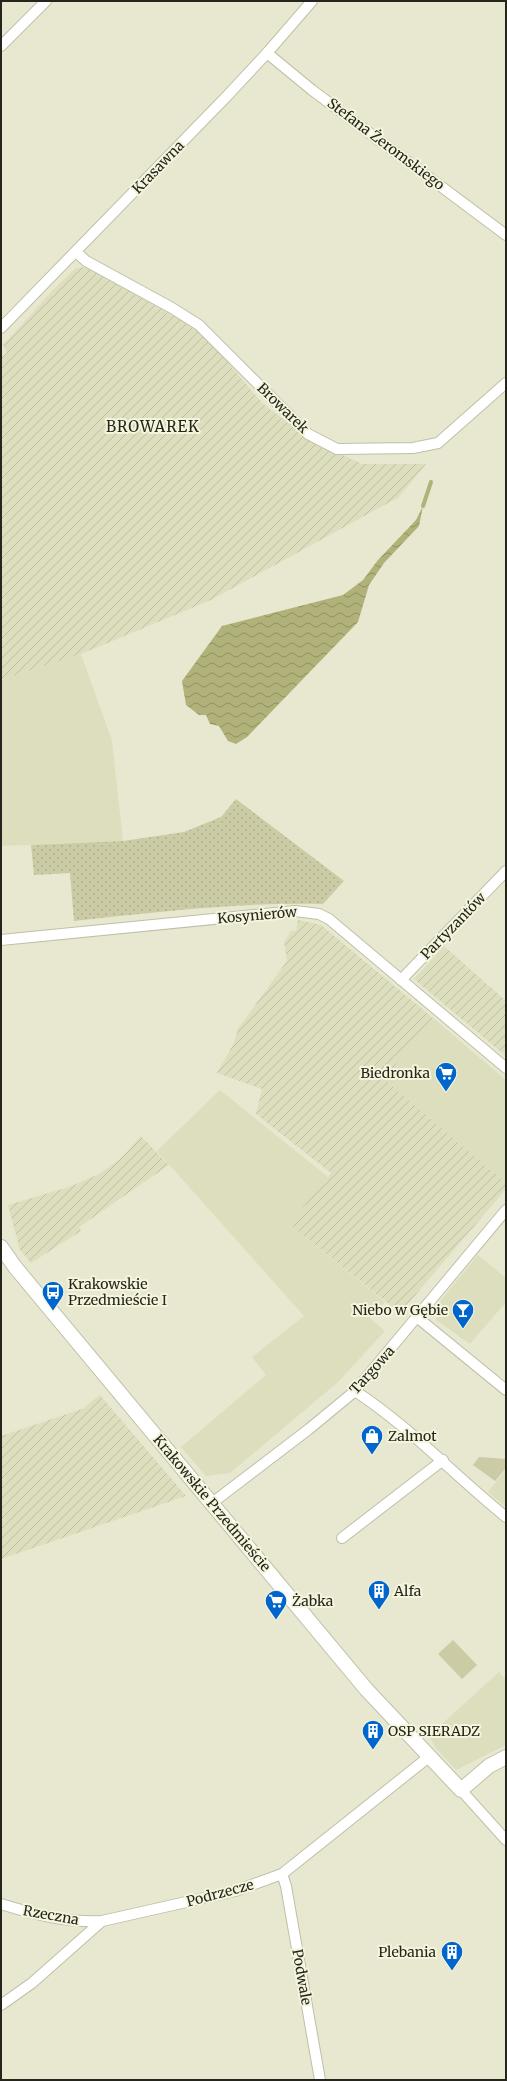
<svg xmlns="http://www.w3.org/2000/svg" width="507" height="2081" font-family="Merriweather,serif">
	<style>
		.built { fill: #dddebe }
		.industrial { fill: url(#industrial-furrows) }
		.park { fill: #cbcca5 }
		.garden { fill: url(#garden-dots) }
		.water { fill: url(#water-waves) }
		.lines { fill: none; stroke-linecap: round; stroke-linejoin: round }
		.stream { stroke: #b1b27a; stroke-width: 4 }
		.street-casing { stroke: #bfc0a8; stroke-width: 12 }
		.secondary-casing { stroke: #bfc0a8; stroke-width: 16 }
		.street { stroke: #fff; stroke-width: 10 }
		.secondary { stroke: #fff; stroke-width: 14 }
		.labels { text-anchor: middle; stroke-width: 4; stroke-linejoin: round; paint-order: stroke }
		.street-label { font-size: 14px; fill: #25251c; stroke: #f4f5dc }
		.poi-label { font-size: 14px; fill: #25251c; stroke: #f4f5dc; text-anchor: start }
		.neighbourhood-label { font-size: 15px; letter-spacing: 1px; fill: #25251c; stroke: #f4f5dc }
	</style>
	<defs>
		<pattern id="industrial-furrows" width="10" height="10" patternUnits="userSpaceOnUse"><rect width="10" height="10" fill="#dddebe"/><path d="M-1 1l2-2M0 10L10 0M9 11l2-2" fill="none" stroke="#bebea3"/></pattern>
		<pattern id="garden-dots" width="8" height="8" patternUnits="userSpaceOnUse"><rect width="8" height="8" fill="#cbcca5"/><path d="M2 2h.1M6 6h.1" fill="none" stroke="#aeaf8d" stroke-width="1.8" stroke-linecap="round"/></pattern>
		<pattern id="water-waves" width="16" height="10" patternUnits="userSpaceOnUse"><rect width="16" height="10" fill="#b1b27a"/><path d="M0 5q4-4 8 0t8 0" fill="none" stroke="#909163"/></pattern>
	</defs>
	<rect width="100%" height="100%" fill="#e7e8cf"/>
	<!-- built -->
	<g class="built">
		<path d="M81,654l31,87 11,100 -122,5v-166z"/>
		<path d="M433,1018l73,62v103l-122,-104z"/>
		<path d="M220,1090l108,87 -39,47 96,78 -15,16 15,13 -47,51 -108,91 -24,3 -25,-29 85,-72 -14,-18 52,-41 -147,-165z"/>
		<path d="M478,1255l28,23v24l-36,42 -34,-24 2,-16z"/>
		<path d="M506,1469v38l-18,-15z"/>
		<path d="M499,1672l7,7v66l-50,25 -20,-22 -7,-12z"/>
	</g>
	<!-- industrial -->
	<g class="industrial">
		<path d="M86,267l116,65 60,71 47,36 53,25h64l-27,33 -188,103 -130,54 -80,26v-323l6,-4 -4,-8 51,-56 22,-21z"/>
		<path d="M298,920l23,5 112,93 -49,61 122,104v6l-106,124 -111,-89 42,-51 -75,-59 6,-25 -45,-16 16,-28 5,-16 49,-68 -3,-19 7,-11h5z"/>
		<path d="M444,946l62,55v55l-92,-77z"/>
		<path d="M141,1136l28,29 -90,62 2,4 -50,32 -11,-13 -12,-45 61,-18 30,-13 21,-15z"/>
		<path d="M100,1395l86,101 -185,63v-123l81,-27z"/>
	</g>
	<!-- park -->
	<g class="park">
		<path d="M479,1457l27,2v9l-11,13 -22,-16z"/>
		<path d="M453,1640l24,25 -15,14 -24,-25z"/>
	</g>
	<!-- garden -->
	<path class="garden" d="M236,799l108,82 -21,23c-83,-2 -166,8 -249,17l-4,-48 -36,2 -3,-30 92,-4 61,-9 37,-15z"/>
	<!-- water -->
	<path class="water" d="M423,506l-4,20 -35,37 -15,22 -11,37 -111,115 -11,7 -8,-3 -9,-15 -9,-2 -4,-9h-7l-13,-10 -4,-24 40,-55 121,-31 20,-15 15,-20 38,-40z"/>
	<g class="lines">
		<!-- stream -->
		<path class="stream" d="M423,506l8,-24"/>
		<!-- street casing -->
		<g class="street-casing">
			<g id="street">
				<path d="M1,46l45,-45"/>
				<path d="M267,53l45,37 194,145"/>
				<path d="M76,252l10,9 86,47 27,17 109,109 29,15 76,-1 25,-5 68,-60"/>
				<path d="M1,328l226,-232 40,-43 45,-52"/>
				<path d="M1,940l294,-29 24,3 10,5 177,149"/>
				<path d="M401,980l105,-109"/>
				<path d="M418,1318l88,72"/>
				<path d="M355,1391c55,36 100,85 151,126"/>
				<path d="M212,1503l97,-74 46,-38 151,-181"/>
				<path d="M342,1538l101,-78"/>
				<path d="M461,1790l45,50"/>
				<path d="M282,1874l4,12 34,194"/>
				<path d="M1,1904c32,10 67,19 101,17"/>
				<path d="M1,2005l31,-22 70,-62 133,-30 47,-17 148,-118"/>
			</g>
		</g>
		<!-- secondary casing -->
		<g class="secondary-casing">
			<path id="secondary" d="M1,1247l14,20 351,422 95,101 28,-24 17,-9"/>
		</g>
		<!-- street -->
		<use href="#street" class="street"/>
		<!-- secondary -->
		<use href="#secondary" class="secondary"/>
	</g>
	<!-- icons -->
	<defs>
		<g id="supermarket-pin" transform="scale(1.15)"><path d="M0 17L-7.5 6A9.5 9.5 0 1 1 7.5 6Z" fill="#0066ce" stroke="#f4f5dc"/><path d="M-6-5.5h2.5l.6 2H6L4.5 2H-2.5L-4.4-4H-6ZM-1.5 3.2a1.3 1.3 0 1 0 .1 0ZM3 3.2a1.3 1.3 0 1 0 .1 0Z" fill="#fff"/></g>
		<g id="bus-pin" transform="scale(1.15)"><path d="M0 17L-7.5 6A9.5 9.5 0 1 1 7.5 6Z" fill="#0066ce" stroke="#f4f5dc"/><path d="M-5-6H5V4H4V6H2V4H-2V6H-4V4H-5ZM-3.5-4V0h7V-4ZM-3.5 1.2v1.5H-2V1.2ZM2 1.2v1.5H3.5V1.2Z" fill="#fff"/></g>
		<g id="bar-pin" transform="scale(1.15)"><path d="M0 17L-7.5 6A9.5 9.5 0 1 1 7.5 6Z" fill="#0066ce" stroke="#f4f5dc"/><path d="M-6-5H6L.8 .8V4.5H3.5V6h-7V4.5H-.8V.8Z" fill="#fff"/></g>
		<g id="shop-pin" transform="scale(1.15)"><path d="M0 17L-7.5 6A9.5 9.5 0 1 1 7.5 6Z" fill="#0066ce" stroke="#f4f5dc"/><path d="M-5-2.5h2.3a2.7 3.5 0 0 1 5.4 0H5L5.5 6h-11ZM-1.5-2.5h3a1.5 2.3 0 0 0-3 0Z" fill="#fff"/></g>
		<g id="building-pin" transform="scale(1.15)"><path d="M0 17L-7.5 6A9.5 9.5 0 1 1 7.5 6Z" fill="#0066ce" stroke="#f4f5dc"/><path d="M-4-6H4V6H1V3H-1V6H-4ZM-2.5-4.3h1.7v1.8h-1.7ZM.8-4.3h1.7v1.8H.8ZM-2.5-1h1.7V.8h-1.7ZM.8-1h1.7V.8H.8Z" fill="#fff"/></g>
	</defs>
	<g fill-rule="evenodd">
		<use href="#supermarket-pin" x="446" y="1073"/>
		<use href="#bus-pin" x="53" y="1292"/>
		<use href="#bar-pin" x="463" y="1310"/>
		<use href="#shop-pin" x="372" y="1436"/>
		<use href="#building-pin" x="379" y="1591"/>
		<use href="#supermarket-pin" x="276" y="1601"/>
		<use href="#building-pin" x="373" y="1731"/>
		<use href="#building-pin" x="452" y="1952"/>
	</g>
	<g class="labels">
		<!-- street labels -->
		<g class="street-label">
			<text transform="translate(386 144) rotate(37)" y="5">Stefana Żeromskiego</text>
			<text transform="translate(158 167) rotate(-46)" y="5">Krasawna</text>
			<text transform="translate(283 408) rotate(44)" y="5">Browarek</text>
			<text transform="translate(257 915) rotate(-5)" y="5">Kosynierów</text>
			<text transform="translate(453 926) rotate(-46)" y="5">Partyzantów</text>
			<text transform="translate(372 1370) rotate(-48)" y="5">Targowa</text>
			<text transform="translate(212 1503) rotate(50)" y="5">Krakowskie Przedmieście</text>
			<text transform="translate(220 1893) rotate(-15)" y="5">Podrzecze</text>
			<text transform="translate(51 1915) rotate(10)" y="5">Rzeczna</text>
			<text transform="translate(302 1977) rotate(80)" y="5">Podwale</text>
		</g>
		<!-- poi labels -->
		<g class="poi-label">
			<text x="430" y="1078" text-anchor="end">Biedronka</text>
			<text x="68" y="1289">Krakowskie<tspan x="68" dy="16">Przedmieście I</tspan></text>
			<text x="448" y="1315" text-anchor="end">Niebo w Gębie</text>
			<text x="388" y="1441">Zalmot</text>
			<text x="394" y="1596">Alfa</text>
			<text x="292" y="1606">Żabka</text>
			<text x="388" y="1736">OSP SIERADZ</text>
			<text x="436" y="1957" text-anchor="end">Plebania</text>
		</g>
		<!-- neighbourhood labels -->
		<g class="neighbourhood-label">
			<text x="153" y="432">BROWAREK</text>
		</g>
	</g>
	<!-- border -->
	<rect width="507" height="2081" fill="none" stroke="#25251c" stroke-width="4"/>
</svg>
